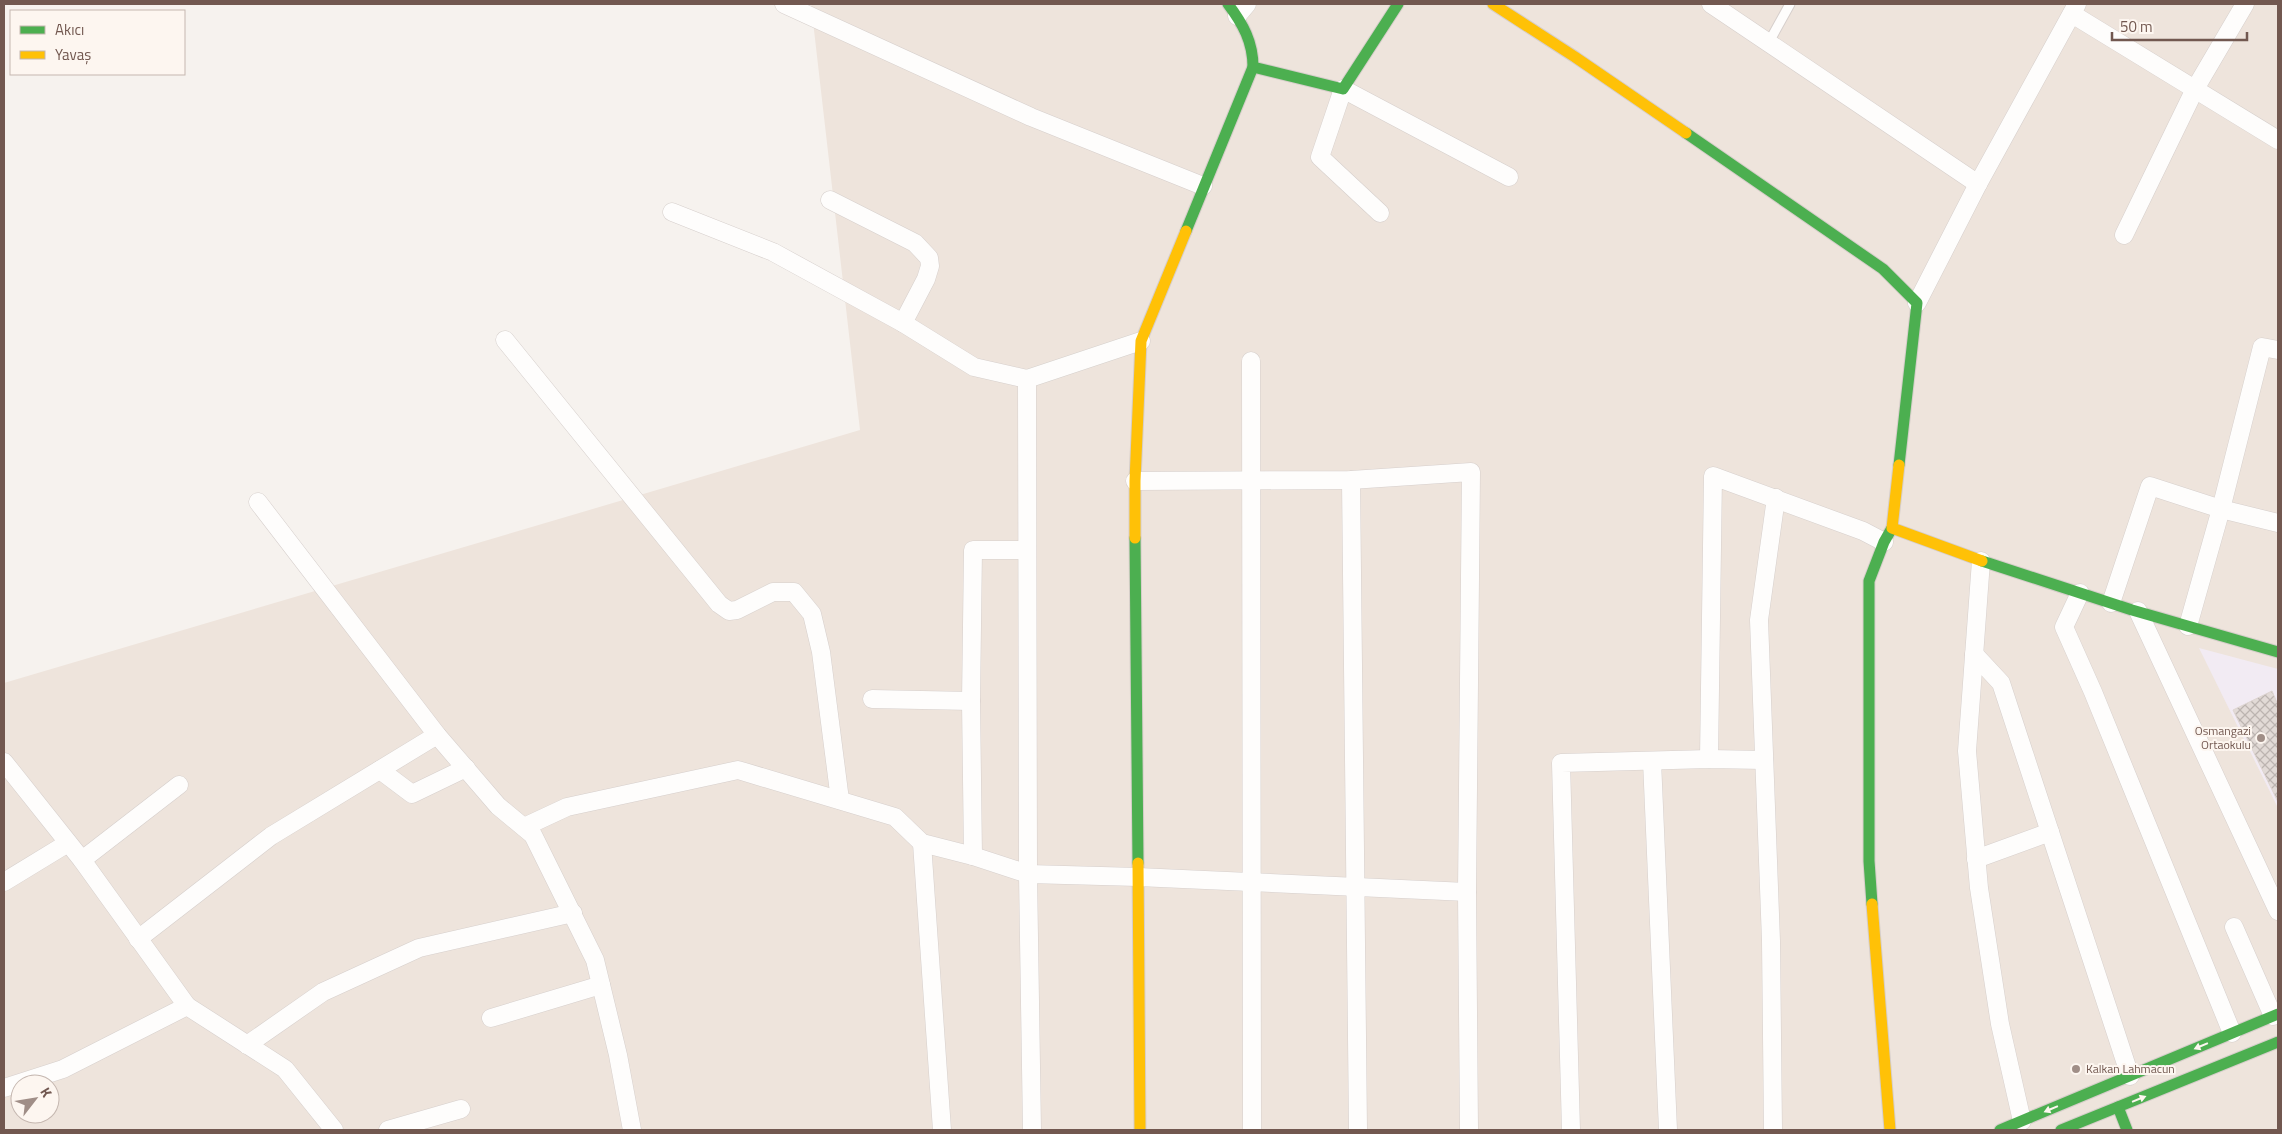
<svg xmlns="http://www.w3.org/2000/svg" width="2282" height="1134" font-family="'Titillium Web',sans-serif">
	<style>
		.residential { fill: #eee4dc; fill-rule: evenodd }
		.education { fill: #f2ebf3 }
		.building { fill: url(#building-cross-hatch); stroke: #ded5d1 }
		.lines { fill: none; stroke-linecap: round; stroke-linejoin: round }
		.lane-casing { stroke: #d6cfcc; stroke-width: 11 }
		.street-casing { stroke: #d6cfcc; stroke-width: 19 }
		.fast-casing { stroke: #d6ceca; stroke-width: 13 }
		.slow-casing { stroke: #d6ceca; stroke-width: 13 }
		.lane { stroke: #fefdfc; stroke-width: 9 }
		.street { stroke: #fefdfc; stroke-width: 18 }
		.fast { stroke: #4caf50; stroke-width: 11 }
		.slow { stroke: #ffc107; stroke-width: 11 }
		.oneway { fill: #fdf6f0 }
		.poi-dot { fill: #a08e87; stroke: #fdf6f0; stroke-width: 2 }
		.labels { text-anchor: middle; stroke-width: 4; stroke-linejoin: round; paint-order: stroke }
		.poi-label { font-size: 12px; fill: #725850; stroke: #fdf6f0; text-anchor: end }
	</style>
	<defs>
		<pattern id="building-cross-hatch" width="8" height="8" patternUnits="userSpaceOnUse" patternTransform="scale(1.25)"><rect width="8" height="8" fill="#e2dad6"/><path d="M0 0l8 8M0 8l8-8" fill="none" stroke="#bcb4b0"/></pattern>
	</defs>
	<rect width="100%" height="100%" fill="#f6f2ee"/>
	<!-- residential -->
	<path class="residential" d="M811,4h1467v1126h-2274v-447l856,-253zM20,1084h30v30h-30z"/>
	<!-- education -->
	<path class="education" d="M2199,648l79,21v139z"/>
	<!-- building -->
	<path class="building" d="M2272,691l6,14v97l-45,-92z"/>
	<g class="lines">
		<!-- lane casing -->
		<g class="lane-casing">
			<path id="lane" d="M1769,42l21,-38"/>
		</g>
		<!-- street casing -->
		<g class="street-casing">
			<g id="street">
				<path d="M784,4l247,113 172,69"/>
				<path d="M1711,4l267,180"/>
				<path d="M2072,14l206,126"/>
				<path d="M1237,16l10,-12"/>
				<path d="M830,200l85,43 14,15 1,8 -4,13 -23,44"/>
				<path d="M672,212l101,40 130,71 71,44 53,12"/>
				<path d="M1380,213l-60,-56 23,-68 166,88"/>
				<path d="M2124,235l71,-146 50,-85"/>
				<path d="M1917,303l61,-119 99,-180"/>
				<path d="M505,340l214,264 10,7 8,-1 36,-18h21l18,22 9,38 19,148"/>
				<path d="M1251,361l1,769"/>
				<path d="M1351,480l7,650"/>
				<path d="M1135,481l216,-1 120,-8 -4,420 2,238"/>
				<path d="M258,502l179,233 61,71 35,29 62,125 23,95 14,75"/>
				<path d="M1981,561l-14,190 12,137 21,136 22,97"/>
				<path d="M2080,593l-16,34 29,65 139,341"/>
				<path d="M2111,603l39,-117 71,23 57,14"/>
				<path d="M2138,611l140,300"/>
				<path d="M2188,626l33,-117 41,-162 16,3"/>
				<path d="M1974,654l27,29 129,393"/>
				<path d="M872,699l99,2"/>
				<path d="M1709,759l4,-283 150,55 21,11"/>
				<path d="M1652,761l16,369"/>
				<path d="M4,762l78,98 105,146"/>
				<path d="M380,770l32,24 54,-26"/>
				<path d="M524,827l43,-20 171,-37 157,47 27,26 51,13 55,18 110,3 329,15"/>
				<path d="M922,843l20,287"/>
				<path d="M973,856l-2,-155 2,-151h53"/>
				<path d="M1976,859l74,-27"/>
				<path d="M82,860l97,-75"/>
				<path d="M4,882l64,-39"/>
				<path d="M2234,927l39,89"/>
				<path d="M138,939l133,-103 166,-101"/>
				<path d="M491,1018l110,-33"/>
				<path d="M247,1045l76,-53 96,-44 154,-35"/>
				<path d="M4,1088l59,-19 124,-63 98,63 49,61"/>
				<path d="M388,1130l73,-21"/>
				<path d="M1032,1130l-4,-256 -1,-495 114,-38"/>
				<path d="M1571,1130l-10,-367 148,-4 55,1"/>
				<path d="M1773,1130l-2,-189 -12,-321 17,-122"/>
			</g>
		</g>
		<!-- fast casing -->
		<g class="fast-casing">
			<g id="fast">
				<path d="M1253,67l90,22 55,-85"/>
				<path d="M1686,133l197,136 34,34 -18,162"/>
				<path d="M1186,231l67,-164c0,-25 -10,-43 -25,-63"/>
				<path d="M1135,538l3,325"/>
				<path d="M1982,561l150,49 146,42"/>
				<path d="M1872,904l-3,-43v-280l15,-39 8,-14"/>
				<path d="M2118,1107l9,23"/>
				<path d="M2000,1130l278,-116"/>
				<path d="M2061,1130l217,-88"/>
			</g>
		</g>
		<!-- slow casing -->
		<g class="slow-casing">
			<g id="slow">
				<path d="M1493,4l82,53 111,76"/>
				<path d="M1899,465l-7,63 90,33"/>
				<path d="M1135,538v-57l6,-140 45,-110"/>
				<path d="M1138,863l2,267"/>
				<path d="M1872,904l18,226"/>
			</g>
		</g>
		<!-- lane -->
		<use href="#lane" class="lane"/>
		<!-- street -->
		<use href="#street" class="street"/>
		<!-- fast -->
		<use href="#fast" class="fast"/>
		<!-- slow -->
		<use href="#slow" class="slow"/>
	</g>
	<!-- one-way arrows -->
	<defs><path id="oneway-solid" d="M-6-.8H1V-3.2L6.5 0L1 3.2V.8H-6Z" transform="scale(1.25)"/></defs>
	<g class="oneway">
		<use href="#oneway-solid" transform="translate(2201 1046) rotate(157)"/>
		<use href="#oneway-solid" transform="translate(2139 1099) rotate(-22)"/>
		<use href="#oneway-solid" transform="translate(2051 1109) rotate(157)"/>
	</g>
	<!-- markers -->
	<g class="poi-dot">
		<circle cx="2261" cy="738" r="5"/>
		<circle cx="2076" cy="1069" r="5"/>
	</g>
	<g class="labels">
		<!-- poi labels -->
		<g class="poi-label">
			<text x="2251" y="735">Osmangazi<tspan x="2251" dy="14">Ortaokulu</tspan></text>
			<text x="2086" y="1073" text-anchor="start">Kalkan Lahmacun</text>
		</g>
	</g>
	<!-- border -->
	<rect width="2282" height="1134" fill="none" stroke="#725850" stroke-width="10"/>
	<!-- legend -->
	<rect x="10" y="10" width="175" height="65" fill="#fdf6f0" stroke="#c5b7b0"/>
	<rect x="20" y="26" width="25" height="8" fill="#4caf50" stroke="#c5b7b0"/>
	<text x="55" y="35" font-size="15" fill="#725850">Akıcı</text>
	<rect x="20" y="51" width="25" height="8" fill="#ffc107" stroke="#c5b7b0"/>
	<text x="55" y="60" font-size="15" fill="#725850">Yavaş</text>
	<!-- north arrow -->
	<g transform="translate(35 1099) rotate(59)"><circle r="24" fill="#fdf6f0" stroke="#c5b7b0"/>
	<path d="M0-4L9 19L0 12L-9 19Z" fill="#a08e87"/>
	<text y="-8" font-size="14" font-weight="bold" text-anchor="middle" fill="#725850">K</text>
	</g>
	<!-- scale -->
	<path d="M2112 32v8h135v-8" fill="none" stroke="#725850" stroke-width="2.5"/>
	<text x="2120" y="32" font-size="15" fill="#725850" stroke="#fdf6f0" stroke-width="4" paint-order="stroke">50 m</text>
</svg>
